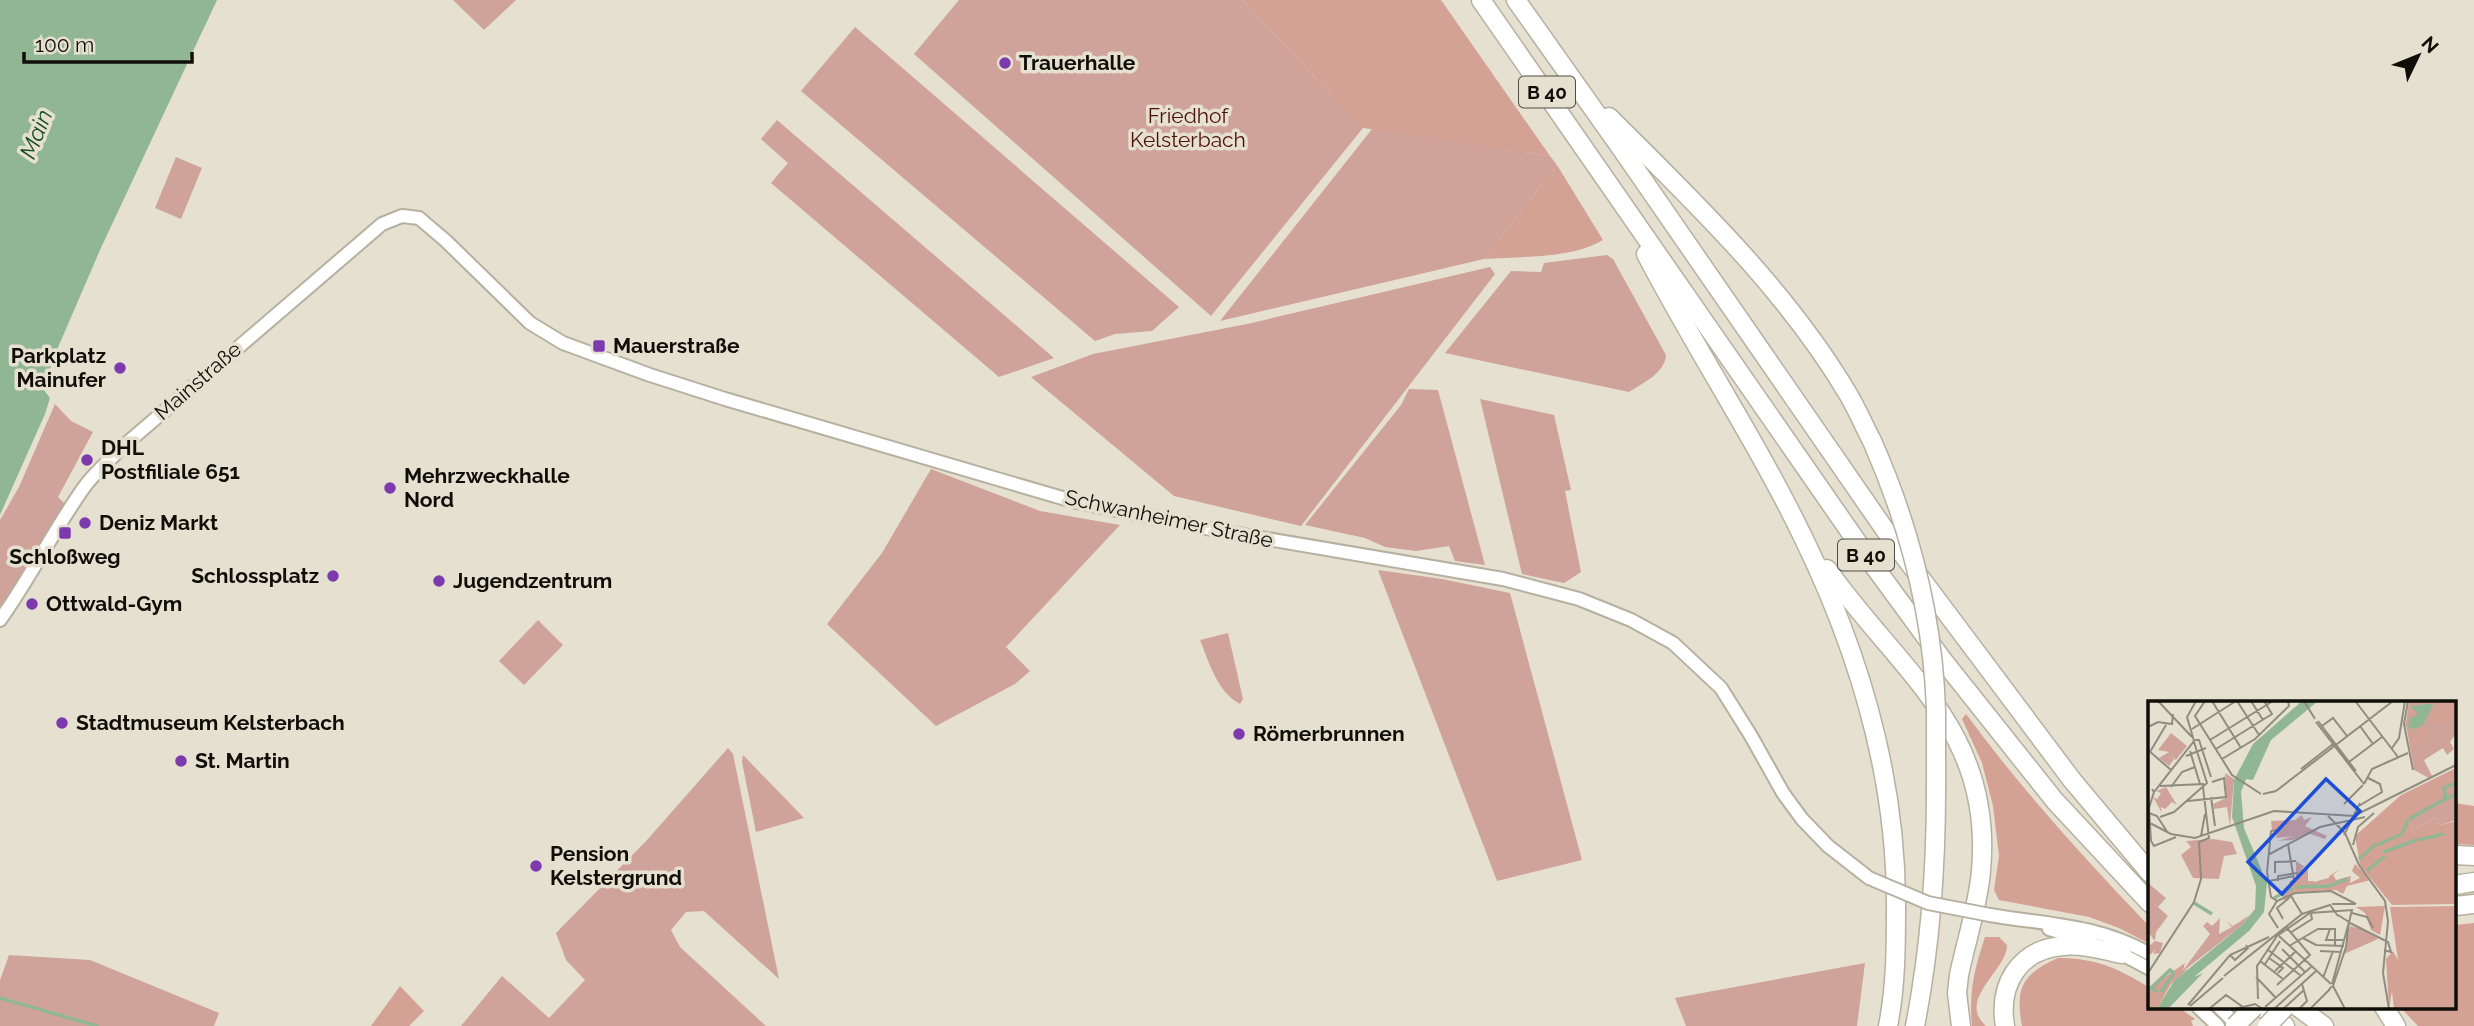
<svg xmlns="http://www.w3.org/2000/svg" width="2474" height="1026" font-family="Raleway,sans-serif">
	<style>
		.green { fill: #cfa399 }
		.forest { fill: #d4a195 }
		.water { fill: #91b694 }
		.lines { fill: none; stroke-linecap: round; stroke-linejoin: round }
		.stream { stroke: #91b694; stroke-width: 3.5 }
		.minor-casing { stroke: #b6b0a1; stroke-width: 16 }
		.highway-casing { stroke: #b6b0a1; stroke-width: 21 }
		.minor { stroke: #fff; stroke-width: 12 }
		.highway { stroke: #fff; stroke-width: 18 }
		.minor-bridge-casing { stroke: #b6b0a1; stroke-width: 16; stroke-linecap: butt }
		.highway-bridge-casing { stroke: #b6b0a1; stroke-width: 21; stroke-linecap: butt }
		.minor-bridge { stroke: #fff; stroke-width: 12 }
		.highway-bridge { stroke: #fff; stroke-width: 18 }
		.poi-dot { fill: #7c3aae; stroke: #e6e0d0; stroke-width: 2.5 }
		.labels { text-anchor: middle; stroke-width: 7; stroke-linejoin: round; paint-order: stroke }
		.shield { fill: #e6e0d0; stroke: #504d45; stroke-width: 2 }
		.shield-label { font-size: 19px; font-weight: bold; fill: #100e09 }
		.poi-label { font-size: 21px; font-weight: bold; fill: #100e09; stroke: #e6e0d0; text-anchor: start }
		.park-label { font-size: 21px; fill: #4e1106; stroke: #e6e0d0 }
		.street-label { font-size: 21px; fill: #100e09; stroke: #e6e0d0 }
		.water-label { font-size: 23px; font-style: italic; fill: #195023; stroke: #e6e0d0 }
		.inset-river { fill: none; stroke: #91b694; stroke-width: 3.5 }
		.inset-road { fill: none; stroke: #908c80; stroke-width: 2 }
		.view { fill: #1d4ed8; fill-opacity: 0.15; stroke: #1d4ed8; stroke-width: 3.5 }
		.inset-edge { fill: none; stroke: #100e09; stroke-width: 3.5 }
	</style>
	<rect width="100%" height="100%" fill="#e6e0d0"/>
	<!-- green -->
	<g class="green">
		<path d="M453,0h63l-32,30z"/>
		<path d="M959,0h283l121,128 -152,188 -297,-262z"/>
		<path d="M855,27l324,280 -27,24 -37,3 -20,7 -294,-250z"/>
		<path d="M777,120l277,238 -55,19 -228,-194 17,-20 -27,-24z"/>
		<path d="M1372,129l178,27 7,9 -73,94 -264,62z"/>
		<path d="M176,157l26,11 -21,51 -26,-11z"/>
		<path d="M1607,255l6,4 53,96c-1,18 -23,28 -37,37l-184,-39 66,-82 30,1 3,-9z"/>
		<path d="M1490,267l5,7 -194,252 -127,-30 -143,-119 62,-23 154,-30z"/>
		<path d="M1409,389l29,1 47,175 -30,-4 -6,-15 -33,5 -31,-4 -20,-9 -60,-13 96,-120z"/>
		<path d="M1480,399l74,16 17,75 -6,1 16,81 -17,11 -42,-9z"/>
		<path d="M55,404l16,17 22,11 -35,65 9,9 -67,102v-88l19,-33z"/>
		<path d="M931,469l109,42 80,14 -114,122 24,24 -15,13 -79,42 -109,-102 55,-71z"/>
		<path d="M1378,570l64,9 68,14 72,267 -85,21z"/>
		<path d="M538,620l25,25 -39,40 -25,-24z"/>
		<path d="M1228,633l15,66 -3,5c-23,-12 -31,-42 -40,-64z"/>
		<path d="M728,748l5,6 46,225 -75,-68 -18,1 -15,18 9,17 86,79h-305l41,-50 47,42 36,-38 -19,-20 -10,-27 91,-93z"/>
		<path d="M743,755l61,63 -48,14 -14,-70z"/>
		<path d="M9,955l81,5 129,53 -5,13h-214v-46z"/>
		<path d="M1865,963l-8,63h-171l-11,-28z"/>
	</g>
	<!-- forest -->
	<g class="forest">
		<path d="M1242,0h199l109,156 -187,-28z"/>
		<path d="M1557,165l46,75c-31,19 -82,16 -119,19z"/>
		<path d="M1966,714c56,76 119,145 184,213v17l-31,-16 -30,-11 -90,-17 -5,-10 5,-34 -6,-50 -11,-43 -20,-44z"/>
		<path d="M2455,803l19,3v39l-19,-1z"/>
		<path d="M2474,923v103h-56l-18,-19h55v-82z"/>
		<path d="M1985,937h14l8,8c0,26 -51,54 -21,81h-14c-3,-35 2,-56 13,-89z"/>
		<path d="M2058,958c38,0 60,10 92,30v19h28l17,12 -4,2 2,5h-171c-7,-38 0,-52 36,-68z"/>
		<path d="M400,986l24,25 -15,15h-38z"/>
	</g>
	<!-- water -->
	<path class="water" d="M0,0h217l-117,250 -47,109 -9,31 6,8 -5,16 -45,101z"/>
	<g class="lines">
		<!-- stream -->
		<path class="stream" d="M0,998l97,28"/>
		<!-- minor casing -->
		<g class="minor-casing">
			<g id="minor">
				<path d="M0,620c31,-43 54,-91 85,-134 12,-16 28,-29 42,-43l255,-219 20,-8 17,2 27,23 84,82 33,20 87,32 75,24 351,103 150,30 277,47 76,20 52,21 42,23 48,45 30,48 32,57 19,26 26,27 41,32"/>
				<path d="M1990,915c59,10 106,9 160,39"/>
				<path d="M2049,929l43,13"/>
				<path d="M2116,951l34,18"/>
				<path d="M2198,1007l20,19"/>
				<path d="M2219,1007l19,19"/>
			</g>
		</g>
		<!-- highway casing -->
		<g class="highway-casing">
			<g id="highway">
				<path d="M1481,0l390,562 71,97 113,142 95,102"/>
				<path d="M1516,0l107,151 269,389 180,240 78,93"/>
				<path d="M1609,117c86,86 176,171 239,277 9,15 16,32 24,47"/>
				<path d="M1646,254c50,96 110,186 157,283 56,115 93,239 93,367 0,41 0,82 -8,122"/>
				<path d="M1827,569c72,102 167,161 154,302 -3,35 -15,70 -22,104l-2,18 4,33"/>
				<path d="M2455,855l19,1"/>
				<path d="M2455,885l19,-3"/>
				<path d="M2455,906l19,-2"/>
				<path d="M2262,1007l23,19"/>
				<path d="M2298,1007l26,19"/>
				<path d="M2384,1007l12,19"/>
				<path d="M1915,1026c15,-77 21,-157 21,-235"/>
				<path d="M2005,1026c-7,-41 14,-77 58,-80 20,-2 40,4 59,8"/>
			</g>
		</g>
		<!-- minor -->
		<use href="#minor" class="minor"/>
		<!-- highway -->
		<use href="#highway" class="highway"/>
		<!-- minor-bridge casing -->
		<g class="minor-bridge-casing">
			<path id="minor-bridge" d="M1869,878l59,25 62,12"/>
		</g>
		<!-- highway-bridge casing -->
		<g class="highway-bridge-casing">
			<g id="highway-bridge">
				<path d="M1872,441c38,86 61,175 64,269 0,27 0,54 0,81"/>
				<path d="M2235,1026l19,-19"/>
				<path d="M2267,1026l18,-19"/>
			</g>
		</g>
		<!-- minor-bridge -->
		<use href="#minor-bridge" class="minor-bridge"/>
		<!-- highway-bridge -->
		<use href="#highway-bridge" class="highway-bridge"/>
	</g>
	<!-- markers -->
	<g class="poi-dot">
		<circle cx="1005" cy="63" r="7"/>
		<rect x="592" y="339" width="14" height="14" rx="3.5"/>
		<circle cx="120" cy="368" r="7"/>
		<circle cx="87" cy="460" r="7"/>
		<circle cx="390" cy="488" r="7"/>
		<circle cx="85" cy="523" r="7"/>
		<rect x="58" y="526" width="14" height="14" rx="3.5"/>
		<circle cx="333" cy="576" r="7"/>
		<circle cx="439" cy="581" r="7"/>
		<circle cx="32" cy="604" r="7"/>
		<circle cx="62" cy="723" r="7"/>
		<circle cx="1239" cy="734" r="7"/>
		<circle cx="181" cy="761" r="7"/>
		<circle cx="536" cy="866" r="7"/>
	</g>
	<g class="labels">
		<!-- shield labels -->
		<g class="shield">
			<rect x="1519" y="76.5" width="56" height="31" rx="5"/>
			<rect x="1838" y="539.5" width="56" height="31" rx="5"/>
		</g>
		<g class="shield-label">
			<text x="1547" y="99">B 40</text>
			<text x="1866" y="562">B 40</text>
		</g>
		<!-- poi labels -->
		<g class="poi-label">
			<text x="1019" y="70">Trauerhalle</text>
			<text x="613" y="353">Mauerstraße</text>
			<text x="106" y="363" text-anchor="end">Parkplatz<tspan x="106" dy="24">Mainufer</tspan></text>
			<text x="101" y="455">DHL<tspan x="101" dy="24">Postfiliale 651</tspan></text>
			<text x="404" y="483">Mehrzweckhalle<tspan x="404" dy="24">Nord</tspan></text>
			<text x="99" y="530">Deniz Markt</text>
			<text x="65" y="564" text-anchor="middle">Schloßweg</text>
			<text x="319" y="583" text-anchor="end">Schlossplatz</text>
			<text x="453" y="588">Jugendzentrum</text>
			<text x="46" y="611">Ottwald-Gym</text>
			<text x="76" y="730">Stadtmuseum Kelsterbach</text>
			<text x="1253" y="741">Römerbrunnen</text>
			<text x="195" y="768">St. Martin</text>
			<text x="550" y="861">Pension<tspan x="550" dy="24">Kelstergrund</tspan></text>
		</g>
		<!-- park labels -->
		<g class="park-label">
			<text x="1188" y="123">Friedhof<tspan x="1188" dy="24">Kelsterbach</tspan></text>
		</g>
		<!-- street labels -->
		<g class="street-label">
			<text transform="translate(198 381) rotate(-41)" y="7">Mainstraße</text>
			<text transform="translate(1169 519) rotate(12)" y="7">Schwanheimer Straße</text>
		</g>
		<!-- water labels -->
		<g class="water-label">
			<text transform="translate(36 134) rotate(-68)" y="8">Main</text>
		</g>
	</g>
	<!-- overview -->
	<g transform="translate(2148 701)">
		<rect width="308" height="308" fill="#e6e0d0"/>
		<path d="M261,0h47v33l-6,8 4,7 -7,6 -4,-7 -19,12 8,16 -3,2 -15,-8 -8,-45zM23,32l16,13 -11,14 -8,-6 6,5 -5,7 -10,-8 10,-6 -11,-2zM77,72l9,6 -4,47 -3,-19 -13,2 -1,-5 13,-6zM308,83v36l-15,5 -6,-7 -21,12 -6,-10 37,-21 -1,-10zM18,86l11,18 -5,-3 -7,7 -4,-2 1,6 -9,-16 4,2 4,-6 -5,-2zM154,114l2,5 8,-3 -7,9 22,10 -2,3 -15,-5 -18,6 -15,1 17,-5 -18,2 2,-8h-6l-1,-9 24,-1zM65,138l19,3 5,12 -13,2 -5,23 -26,-1 -12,-23 10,-8 -5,-6zM148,160l9,6 -5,2 8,-1v13h6v-14v15l18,-5 -2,6 -22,2h25l-37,2zM0,182l18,15 -8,9 10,9 -12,16 -1,9 8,2 -3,10 -7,1 3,-5 -7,7 -1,-9 7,-6 -7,-9zM102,214l-8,10 -61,48 29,-39 -7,-8 4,-4 5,4 8,-8 -1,16 13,-7 -6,-6 7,5zM202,225l16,4 12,9 -34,15z" fill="#cfa399"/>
		<path d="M297,0h7l4,17 -16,7 -10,-5 -18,19 13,-12 -2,7 4,1 -5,8h-10l-3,-7 4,-6 -8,-4 5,-22 26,-2 -4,10 6,-7h8zM286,2l-10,21 -16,4 1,-9 8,-4 -4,-6zM308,67v16l-12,5 1,10 -37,21 6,10 21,-12 6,7 15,-4v83l-64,1 -32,-40 -5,-29 46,-41zM207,163l16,16 -24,6 -4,8 -7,-4 -39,2 -12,9 -3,-6 12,-15 13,4 23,-1 -1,-7 10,-6 -6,5 3,5 15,-4 -1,7 10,-5 -8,-7zM237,205l-5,29 -9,-5 -6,-17 -9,-6zM308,205v103h-62l-2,-18 -3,18 -3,-50 7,-8 5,9 -8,-53zM37,262l-2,8 5,-2 -17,15 -14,25h-9l1,-21z" fill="#d4a195" fill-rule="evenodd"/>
		<path d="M154,0h16l-47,39 -18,40 -7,-1 -5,13 3,36 23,55 -3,29 -15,19 -55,46 9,-4 -35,36h-11l17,-28 68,-56 13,-16 1,-23 -24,-69 2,-37 19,-36zM286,2l-10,21 -7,5 -9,-1 1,-9 9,-5 -8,-8z" fill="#91b694"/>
		<path class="inset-river" d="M308,82l-12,5 2,11 10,-5M261,118l36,-20M269,139l27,-6M229,144l25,-11 6,-14M236,151l32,-12M211,158l17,-15M219,170l18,-15M147,186l34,-1 18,-7M126,197l19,-10M46,202l18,11M10,291l-7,-4 19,-18 4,3M13,291l13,-19"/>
		<path class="inset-road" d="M10,0l34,36M57,0l-10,15 37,59 29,19M64,0l29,47M89,0l22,34M103,0l12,19M156,0l11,18M260,0l-4,23 9,46M208,1l42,55M170,20l38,50M168,21l48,62M174,25l11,-8 14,18M212,25l13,18M0,26l10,-5 14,2 1,-10M44,28l44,-28M47,39h4l12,37M62,39l63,-39M244,47l7,-10 6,-37M68,48l56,-35 -8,-13M0,49l23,20M42,50l10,33M2,51l16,-27M38,55l20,-8M74,58l33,-20 34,-33 -1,-5M201,61l33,-25M153,68l32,-25M216,83l8,-15 36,-16M12,85l44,-2M23,86l11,-15 13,-5M4,88l2,3 40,-51 -7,-24 9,-16M115,93l13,-3 117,-90M63,96l4,29M40,100l38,-4 -2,-19 -12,4M196,103l19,-19M209,106l25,-15 -2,-8 -12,-6M1,112l8,3 11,17M180,115l17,17 14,32 26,36 3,20 -5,52 6,36M12,116l14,-5 33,-29 -13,-41M0,121l23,12 24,4 79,-27 80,5 102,-51M196,134l16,-32M53,135l4,-22M3,140l-2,-33 5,-16M3,140l3,5 22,-9M140,143l6,36 -4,3M205,144l5,-18 16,-14M120,154l52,-28 45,-10M127,172v-11l21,-1M121,180l25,-5M130,180v-5l20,-3M143,195l11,18M129,200l18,-8 36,-2 25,13M129,200l-6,-4 -4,-25 4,-41 6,-1M129,200l-8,13 9,14M184,203h23M204,212l15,4 6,11M135,218l-6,-11 13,-11M202,222l38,19 3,10 -7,-2M182,228l-4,11h17M142,232l22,-14 -1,-5M131,235l52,48M155,237l13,7 28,1M141,245l29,-17h17v17M119,248l33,26M134,248l23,23M172,250l21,1M82,254l5,5 13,-12 -2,-3M121,257l14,10 -5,5M112,260l23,18M117,263l15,-23M127,270l20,-19M0,272l46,-71 7,-23 -2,-37 10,-4 -6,-51M76,275l78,-62 28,-9 8,11M108,276l20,21M175,277l10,-27M129,284l33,-30 -24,-28M185,285l12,23M181,288l4,-3 13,-39 3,-25 -17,62M110,298l-1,-33 20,-30 33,-23 42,-3 -3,12 -11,-7M40,304l42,-50 39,-18M42,305l33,-28M117,306l46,-40M61,308l17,-14 17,12M87,308l20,-5 8,5M126,308l42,-38M135,308l21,-19M151,308l8,-8 -5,-17M162,308l20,-20"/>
		<path class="view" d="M178,78l34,32 -78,83 -34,-32z"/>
		<rect width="308" height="308" class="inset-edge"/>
	</g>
	<!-- north arrow -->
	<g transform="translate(2418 56) rotate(47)" stroke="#e6e0d0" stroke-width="5" paint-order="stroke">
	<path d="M0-5L12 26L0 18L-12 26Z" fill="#100e09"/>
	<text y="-10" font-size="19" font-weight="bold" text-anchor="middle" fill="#100e09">N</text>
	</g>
	<!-- scale -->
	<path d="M24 52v10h168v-10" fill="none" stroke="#100e09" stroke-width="3.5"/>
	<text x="35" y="52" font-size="21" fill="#100e09" stroke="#e6e0d0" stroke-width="5" paint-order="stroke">100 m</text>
</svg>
